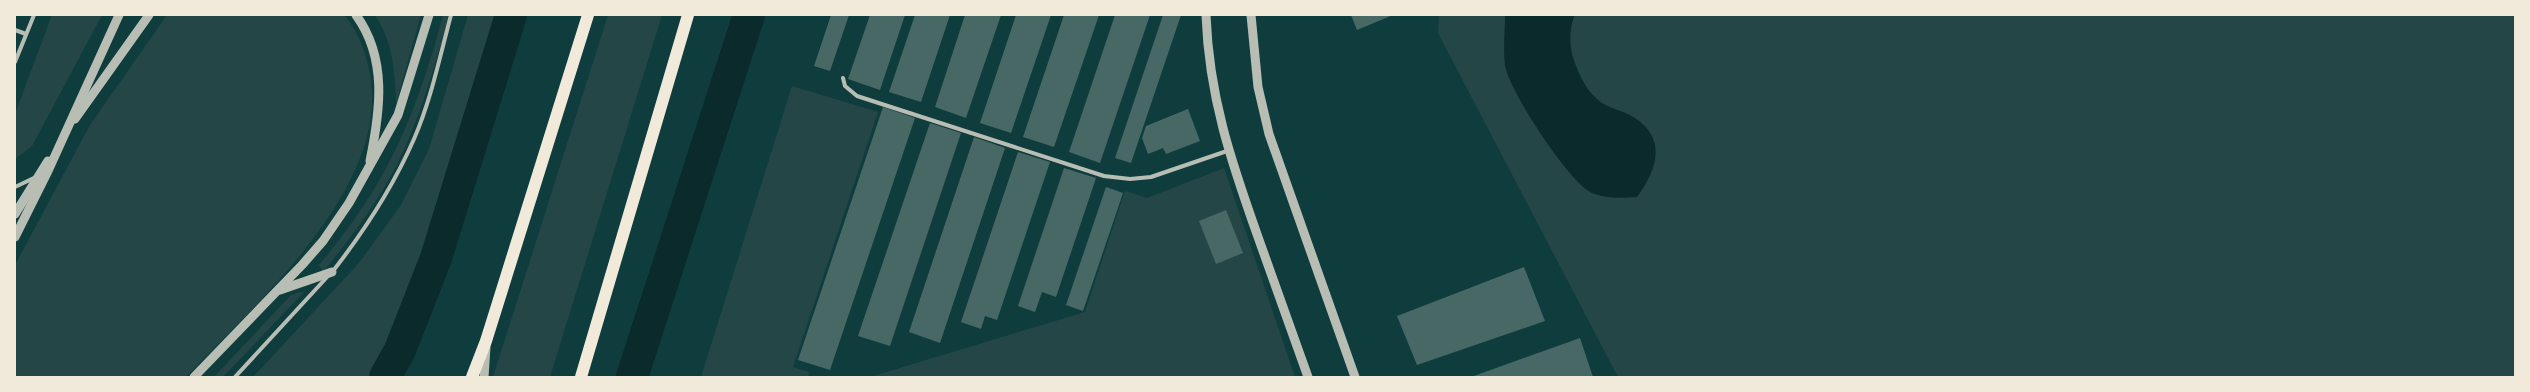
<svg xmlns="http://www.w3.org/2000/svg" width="2530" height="392" font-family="Barlow,sans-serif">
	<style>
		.green { fill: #244646 }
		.water { fill: #0a2a2b }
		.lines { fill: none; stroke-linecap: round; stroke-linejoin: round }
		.river { stroke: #0a2a2b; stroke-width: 32 }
		.building { fill: #486865 }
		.service { stroke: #b8beb3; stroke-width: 4 }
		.tertiary { stroke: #b8beb3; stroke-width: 9 }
		.primary { stroke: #f1e9da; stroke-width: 12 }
	</style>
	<rect width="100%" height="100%" fill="#0f3d3e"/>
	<!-- green -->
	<g class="green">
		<path d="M52,15h50l-70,131 -17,13v-45z"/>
		<path d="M167,15h177c13,14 21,36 25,54 26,114 -112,233 -183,308h-171v-112l75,-140z"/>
		<path d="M375,15h46l-25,89c-1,-32 -3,-62 -21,-89z"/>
		<path d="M443,15h6c-13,47 -26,93 -46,137 -20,44 -50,83 -80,120l-4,-7c68,-80 97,-149 124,-250z"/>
		<path d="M468,15h38l-75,242 -34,89 -17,31h-127l106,-114 42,-58 28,-56z"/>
		<path d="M608,15h54l-112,362h-57z"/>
		<path d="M1439,15h1076v362h-897l-180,-344z"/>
		<path d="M792,86l86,26 -85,255 16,5 -1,5h-107z"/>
		<path d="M1224,168l71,209h-425l215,-65 40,-121 22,7z"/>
		<path d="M305,291l-82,86h-9l77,-82z"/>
	</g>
	<!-- water -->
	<path class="water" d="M1505,15h70c-6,12 -6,33 -1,45 5,15 11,28 23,39 10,10 26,11 38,19 33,22 21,53 2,79 -16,1 -30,2 -45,-4 -23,-10 -84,-104 -87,-128 -2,-16 0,-34 0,-50z"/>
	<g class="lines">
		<!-- river -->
		<g class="river">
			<path d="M385,377l15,-27 36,-92 75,-243"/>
			<path d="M632,377l117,-362"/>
		</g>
	</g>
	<!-- building -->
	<g class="building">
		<path d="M831,15h18l-19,56 -16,-5z"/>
		<path d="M870,15h35l-25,75 -32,-11z"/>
		<path d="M915,15h35l-29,87 -32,-10z"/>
		<path d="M965,15h36l-35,103 -31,-11z"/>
		<path d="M1016,15h35l-40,118 -31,-10z"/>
		<path d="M1064,15h35l-45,132 -31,-10z"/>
		<path d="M1115,15h35l-50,148 -31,-11z"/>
		<path d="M1163,15h18l-50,148 -16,-5z"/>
		<path d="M1351,15h42l-36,15z"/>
		<path d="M883,107l32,11 -85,252 -32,-10z"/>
		<path d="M1188,109l12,32 -34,13 -3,-6 -15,6 -6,-16 4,-12z"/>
		<path d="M930,123l31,10 -71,213 -32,-10z"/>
		<path d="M974,137l31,11 -65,195 -31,-11z"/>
		<path d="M1018,152l32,10 -53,158 -12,-4 -4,13 -20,-7z"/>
		<path d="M1064,168l32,10 -40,119 -14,-5 -7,20 -17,-6z"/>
		<path d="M1106,187l17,6 -40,118 -17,-6z"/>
		<path d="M1226,210l17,43 -27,11 -17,-43z"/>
		<path d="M1524,267l21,54 -128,44 -20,-49z"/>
		<path d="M1580,338l13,39h-122z"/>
	</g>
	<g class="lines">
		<!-- service -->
		<g class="service">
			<path d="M15,30l11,4"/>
			<path d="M15,62l19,-47"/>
			<path d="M843,78l2,8 12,10 247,80 26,3 21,-2 76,-26"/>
			<path d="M15,187l21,-10"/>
			<path d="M333,271c32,-41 60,-84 81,-132 17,-39 26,-83 37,-124"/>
			<path d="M235,377l93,-101"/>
		</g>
		<!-- tertiary -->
		<g class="tertiary">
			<path d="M356,15c32,44 24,97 14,146"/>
			<path d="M1206,15c3,82 25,146 52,222 16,46 33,93 50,140"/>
			<path d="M1251,15l7,72 11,47 86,243"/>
			<path d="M75,119l74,-104"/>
			<path d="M15,214l33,-53"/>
			<path d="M15,237l33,-66 71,-156"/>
			<path d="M280,290l52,-18"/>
			<path d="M194,377l108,-112 21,-24 26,-38 49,-88 31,-100"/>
			<path d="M484,377l2,-30"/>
		</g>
		<!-- primary -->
		<g class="primary">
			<path d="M472,377l14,-36 102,-326"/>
			<path d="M581,377l107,-362"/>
		</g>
	</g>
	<!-- border -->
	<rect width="2530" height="392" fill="none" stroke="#f1e9da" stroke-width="32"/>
</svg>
